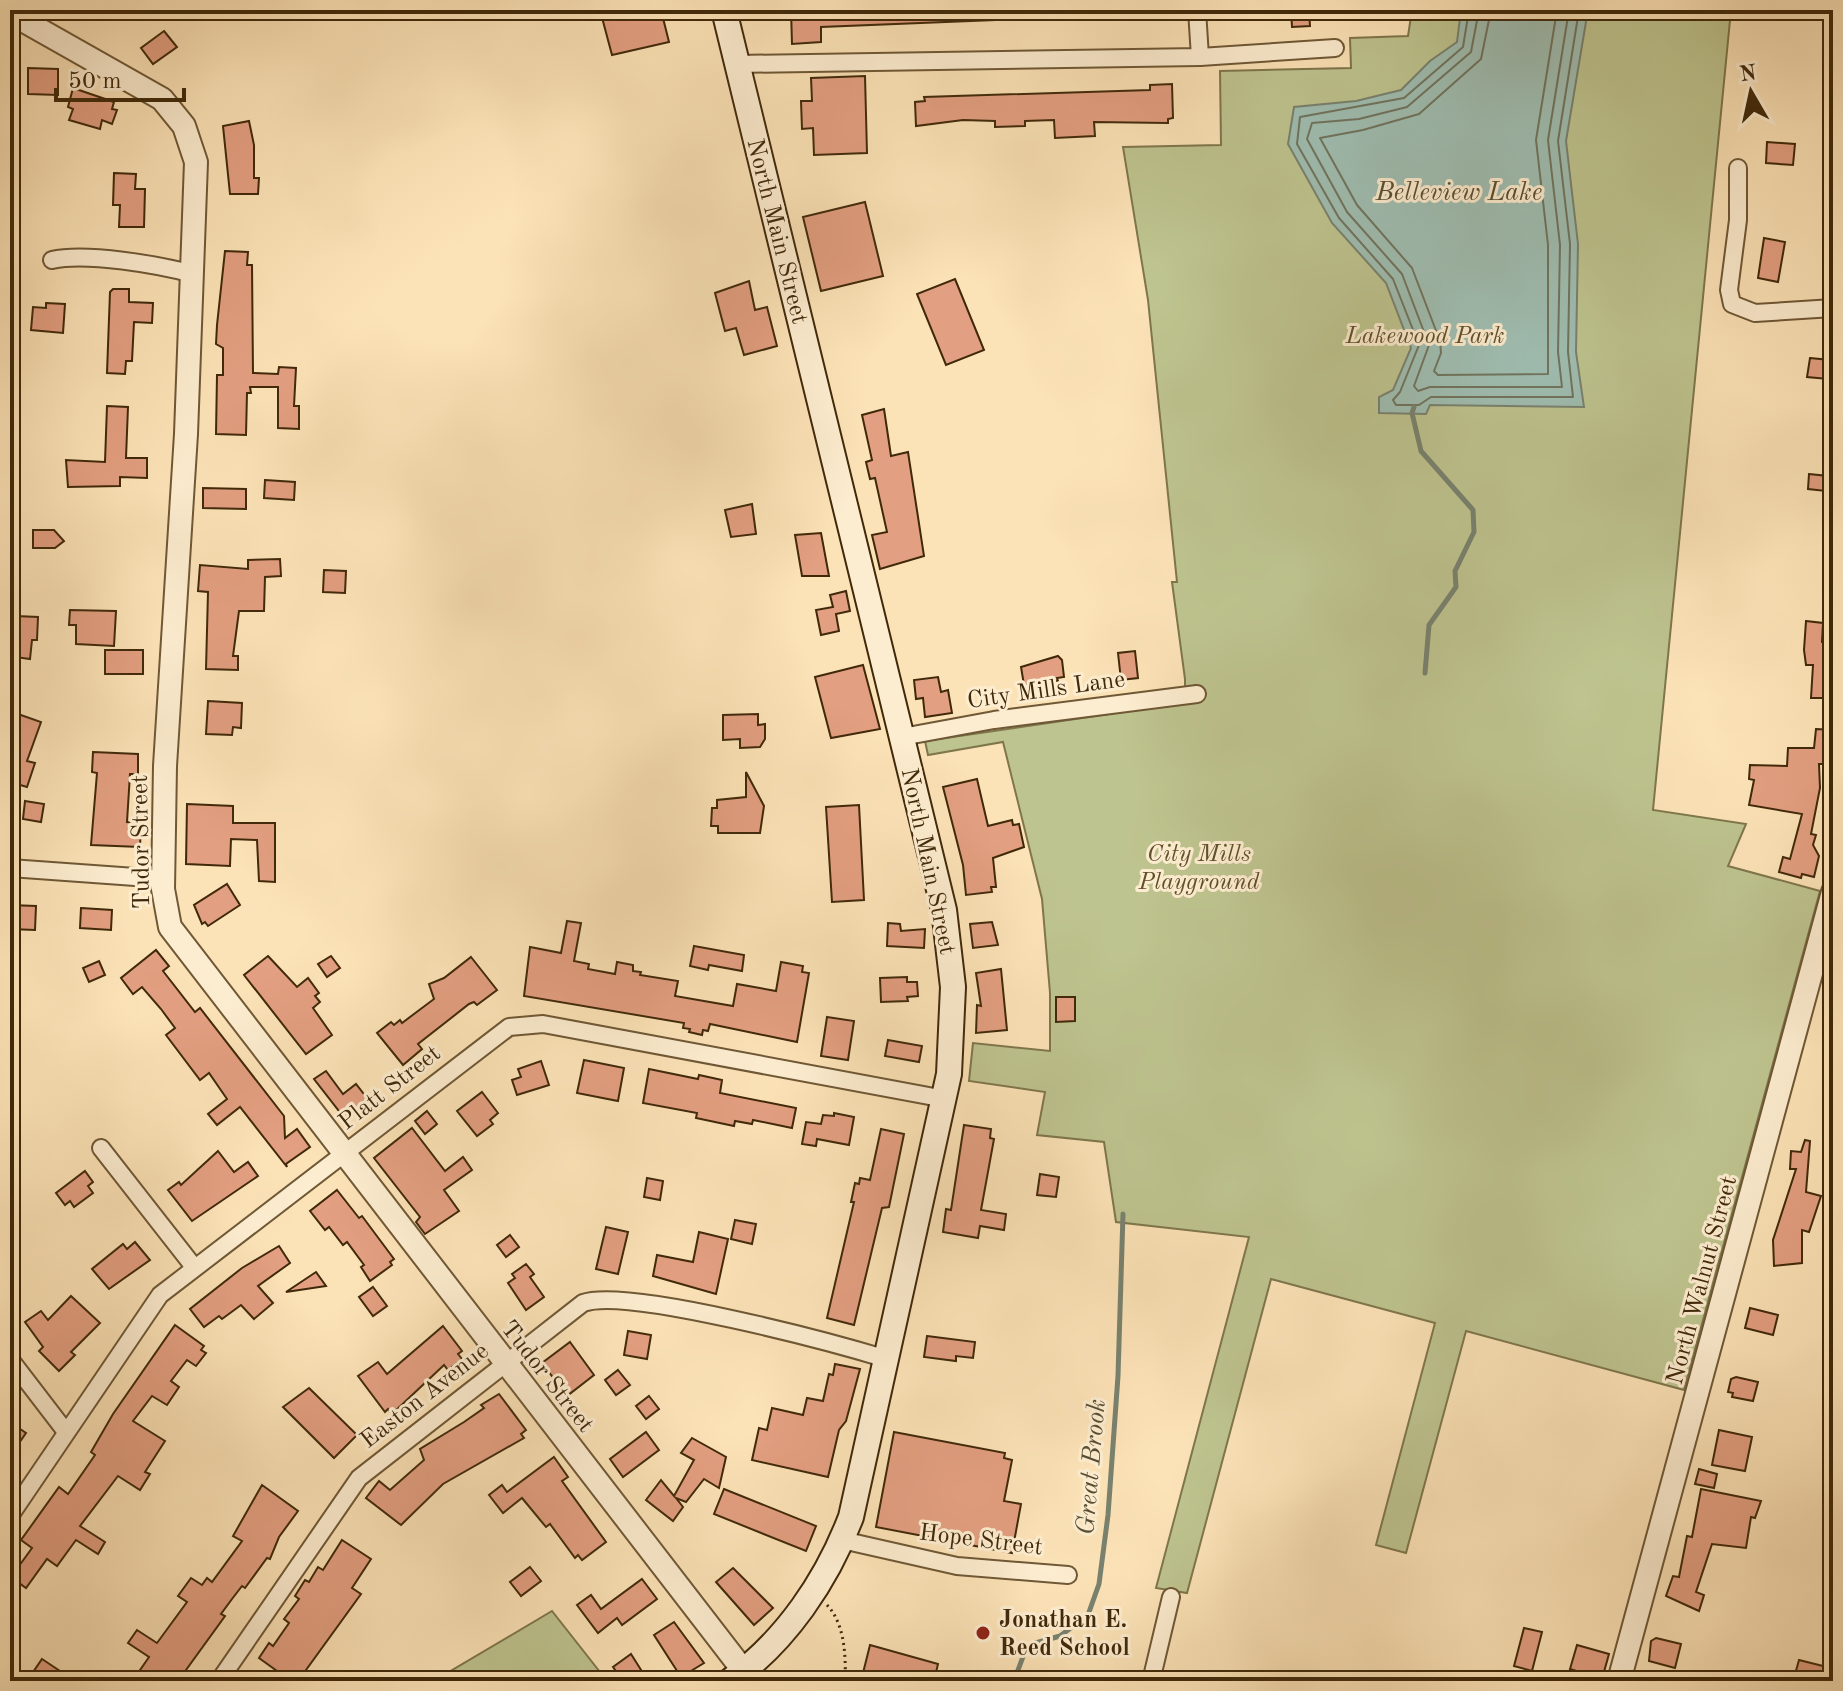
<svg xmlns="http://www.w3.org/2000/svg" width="1843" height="1691" font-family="'Old Standard TT',serif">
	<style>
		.green { fill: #bec48f; stroke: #7f764c; stroke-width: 2 }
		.water { fill: #9fbeb2; stroke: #79826f; stroke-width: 2 }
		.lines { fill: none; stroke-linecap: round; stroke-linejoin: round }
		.shore { stroke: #70745e; stroke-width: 2 }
		.stream { stroke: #79826f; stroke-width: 5 }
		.building { fill: #e39f81; stroke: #40290a; stroke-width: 2 }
		.minor-casing { stroke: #6f5835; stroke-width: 20 }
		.tertiary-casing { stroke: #6f5835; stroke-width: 26 }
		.secondary-casing { stroke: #40290a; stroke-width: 28 }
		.path { stroke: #40290a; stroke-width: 3; stroke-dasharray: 2 4; stroke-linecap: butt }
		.minor { stroke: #fdedd0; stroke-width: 16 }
		.tertiary { stroke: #fdedd0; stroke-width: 22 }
		.secondary { stroke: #fdedd0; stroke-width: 24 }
		.poi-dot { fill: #8f2418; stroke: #fdedd0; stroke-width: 3 }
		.labels { text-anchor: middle; stroke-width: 6; stroke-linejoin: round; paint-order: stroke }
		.street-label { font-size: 24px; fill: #40290a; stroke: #fdedd0 }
		.park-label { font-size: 24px; font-style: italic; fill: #60502b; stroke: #fdedd0 }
		.poi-label { font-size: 24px; font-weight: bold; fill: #40290a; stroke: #fdedd0; text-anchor: start }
		.water-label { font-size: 26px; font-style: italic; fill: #584e34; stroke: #fdedd0 }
	</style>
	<rect width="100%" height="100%" fill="#fce3b7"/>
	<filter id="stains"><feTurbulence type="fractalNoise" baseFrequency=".0025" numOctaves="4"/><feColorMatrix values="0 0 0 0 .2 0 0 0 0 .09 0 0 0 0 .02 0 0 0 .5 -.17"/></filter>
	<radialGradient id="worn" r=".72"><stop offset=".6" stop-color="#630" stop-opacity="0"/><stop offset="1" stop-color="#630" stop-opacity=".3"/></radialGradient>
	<!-- green -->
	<g class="green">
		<path d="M1412,10h319l-78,800 93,14 -18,42 92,25 -136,499 -218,-59 -60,222 -30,-8 59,-222 -164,-44 -84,314 -31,-5 93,-351 -133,-15 -12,-80 -67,-7 8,-43 -76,-11 4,-38 77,8v-58l-8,-94 -39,-157 -75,13 -3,-14 260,-38v-24l-13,-97h5l-29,-282 -25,-153 98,-2 -1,-74 131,-3 -1,-30 58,-2z"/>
		<path d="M552,1611l55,70h-148l-10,-9z"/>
	</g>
	<!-- water -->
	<path class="water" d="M1461,10h127l-22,131 12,103 -2,108 8,55 -154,-2 -4,9 -47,-1v-16l14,-7 18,-42 -25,-65 -54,-60 -44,-79 6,-37 62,-6 45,-11 29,-29 27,-19z"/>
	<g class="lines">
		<!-- shore -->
		<g class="shore">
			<path d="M1469,10l-6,37 -59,51 -104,19 -3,27 42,74 54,61 26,66 -19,47 -7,8 3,5h23l12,-8h142l-5,-45 2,-108 -12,-103 21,-131"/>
			<path d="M1479,10l-8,42 -64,55 -48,12 -47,4 -5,16 40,73 55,62 27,71 -15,41 4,5 12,-4h132l-4,-35 2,-107 -12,-105 21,-130"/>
			<path d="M1491,10l-10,49 -62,55 -56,16 -43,8 37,67 55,63 28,73 1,12 -7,18 4,4 110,-1v-129l-12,-105 21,-130"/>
		</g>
		<!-- stream -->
		<g class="stream">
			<path d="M1414,407l-2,6 9,38 52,59 1,22 -19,39 1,16 -27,38 -4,48"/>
			<path d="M1014,1681l10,-27 8,-10 28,-8 28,-21 11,-31 9,-69 10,-139 5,-162"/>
		</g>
	</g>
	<!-- building -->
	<g class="building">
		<path d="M600,10h61l8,32 -57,13z"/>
		<path d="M791,10h203l1,10 -174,7v15l-29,2z"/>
		<path d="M1291,10h18l1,16 -18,1z"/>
		<path d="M164,31l13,16 -24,17 -12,-16z"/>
		<path d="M28,68l30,1v26l-30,-1z"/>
		<path d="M865,76l2,77 -53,2 -1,-27 -11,1 -1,-28h11l-1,-23z"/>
		<path d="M1172,84l1,34 -5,1v4l-74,-1 1,14 -40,2 -1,-18 -29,1v5l-30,1v-6l-32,-1 -47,6 -1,-24 10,-1 -1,-4 226,-7v-5z"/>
		<path d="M73,88l41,14 -2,7 5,1 -5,14 -10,-4 -2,9 -31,-9 4,-11 -5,-2z"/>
		<path d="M249,121l5,24v33h5l-1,16h-28l-7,-68z"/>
		<path d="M1767,142l28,2 -2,21 -27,-2z"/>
		<path d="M114,173l22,1 -1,15h10l-1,38h-25l1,-22h-7z"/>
		<path d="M865,202l18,74 -62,15 -18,-74z"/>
		<path d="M1764,238l21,4 -7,40 -20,-4z"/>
		<path d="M225,251l23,1 -1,13h5l1,108 25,1 1,-7 17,1 -2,38h5v23l-21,-1v-41h-28l1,6h-4l-1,42 -30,-1 1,-59h6v-27l-7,-4 1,-19z"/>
		<path d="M955,279l29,71 -38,15 -29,-71z"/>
		<path d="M749,281l6,29 12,-3 10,39 -33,9 -8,-27 -11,3 -10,-38z"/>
		<path d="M113,289h16v13l24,1 -1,20 -18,-1 -2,39h-6l-1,13 -18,-1 3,-81z"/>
		<path d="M46,303l19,1 -2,29 -32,-3 2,-23 13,1z"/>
		<path d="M1810,358l20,2 -2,19 -21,-2z"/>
		<path d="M107,406l21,1 -2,51h21v20l-27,-1v9l-52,1 -2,-27 39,2z"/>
		<path d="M884,409l7,47 17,-4 16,104 -44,13 -8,-34 15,-3 -12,-54 -5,1 -4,-17 6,-2 -10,-45z"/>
		<path d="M1809,474l19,2 -2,15 -18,-2z"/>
		<path d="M265,480l30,2 -1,18 -30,-2z"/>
		<path d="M203,488l43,1v20l-43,-1z"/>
		<path d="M752,504l4,30 -25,3 -6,-27z"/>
		<path d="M33,530h21l10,11 -9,7h-22z"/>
		<path d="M821,533l8,43h-27l-7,-41z"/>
		<path d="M280,559l1,17 -16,1 -1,34h-25l-6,45h5v14l-32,-1 2,-77 -10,-1 2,-26 48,4v-9z"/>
		<path d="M324,570l22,1 -1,22 -22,-1z"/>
		<path d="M846,591l4,20 -14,3 3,17 -18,4 -5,-25 17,-3 -3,-12z"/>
		<path d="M70,610l46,1 -2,35 -38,-2v-19h-7z"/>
		<path d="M16,616l22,1 -1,23h-5l-2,19 -15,-2z"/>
		<path d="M1806,621l17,2 -1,19 11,3v53h-22l2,-33h-7l-2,-15z"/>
		<rect x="105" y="650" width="38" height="24"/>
		<path d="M1135,651l3,27 -17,2 -3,-27z"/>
		<path d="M1058,656l4,4 2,17 -7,1 1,3 -34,4 -3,-18z"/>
		<path d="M863,665l17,64 -49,9 -16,-61z"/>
		<path d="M938,677l3,15 7,-2 4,23 -27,4 -2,-19 -7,1 -2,-19z"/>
		<path d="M208,701l34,2 -1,25 -8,-1 -1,8 -26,-1z"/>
		<path d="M18,714l23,8 -14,39 8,2 -8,24 -17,-5v-19l8,-23 -5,-2v-9z"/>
		<path d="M758,714v11l7,-1v15l-5,8 -20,1v-9l-17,1v-25z"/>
		<path d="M1816,729l17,1v34h-14l1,24 -9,46 5,1 -3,10 6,11 -5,21 -12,-3 -1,4 -22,-6 4,-15 7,2 12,-45 -53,-9 5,-25 -5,-1 1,-14 37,1 1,-18h26z"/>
		<path d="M93,752l45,2v20h-8l-3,48 14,1 -1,24 -49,-2 6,-72 -5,-1z"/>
		<path d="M746,772l18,34 -4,27h-42v-7h-7l1,-18h5v-8l29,-3z"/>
		<path d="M977,779l11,47 24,-6 1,5 6,-1 5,23 -31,11 3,29h-5l1,5 -26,3 -3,-30 -20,-78z"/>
		<path d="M25,801l19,3 -3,18 -18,-3z"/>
		<path d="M187,804l46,2v17h42v59l-16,-1 -2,-41 -26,-1 -1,27 -44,-2z"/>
		<path d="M859,805l5,95 -32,2 -6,-95z"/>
		<path d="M227,884l13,21 -32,21 -3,-4 -3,2 -8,-19z"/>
		<path d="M10,905l26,1 -1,24 -25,-1z"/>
		<path d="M81,908l31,2 -1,20 -31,-2z"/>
		<path d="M567,921l14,2 -7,38 15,3 -1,5 27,5 2,-12 16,3v6l8,1 -1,3 38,6 -3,15 58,10 4,-22 39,7 5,-29 22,4 -1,6 7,1 -12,69 -87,-18 -2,7 -5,-1 -1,5 -13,-3 1,-3 -7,-1 1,-5 -160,-27 6,-49 31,6z"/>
		<path d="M992,922l6,23 -25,3 -3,-24z"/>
		<path d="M888,923l12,1 1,7 24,-2 -1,19 -37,-2z"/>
		<path d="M694,946l50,9 -2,16 -33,-6 -1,5 -18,-4z"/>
		<path d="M156,950l13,16 -6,5 32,41 5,-4 84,108 1,22 12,-9 13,18 -24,17 1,3 -47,-60 -23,18 -9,-11 19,-15 -18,-26 -9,7 -34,-45 9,-7 -14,-19 -19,-22 -9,7 -12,-16z"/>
		<path d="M268,956l29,31 11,-9 11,15 -4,3 5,6 -7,6 19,27 -26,19 -62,-79z"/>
		<path d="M331,956l9,12 -13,9 -9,-13z"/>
		<path d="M471,957l26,33 -20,15 -3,-3 -5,2 -51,40 4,5 -19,16 -26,-32 14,-11 3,3 6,-5 2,3 32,-24 -5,-15 15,-6z"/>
		<path d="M99,961l6,14 -16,7 -6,-14z"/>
		<path d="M1001,969l6,61 -31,3 1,-28 4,1 -5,-33z"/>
		<path d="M907,977v5h10l1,14 -11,1 1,4 -27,1 -1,-24z"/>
		<path d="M1056,997h19v24l-19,1z"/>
		<path d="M827,1017l27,4 -6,39 -27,-4z"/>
		<path d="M888,1040l34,6 -3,16 -34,-6z"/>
		<path d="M584,1060l40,8 -6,33 -41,-8z"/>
		<path d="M541,1061l8,24 -32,10 -5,-15 9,-3 -3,-8z"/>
		<path d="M649,1069l49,10 1,-4 23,5 -2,13 76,15 -4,20 -39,-8 -1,4 -17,-3 -1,5 -38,-8 1,-5 -54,-10z"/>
		<path d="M326,1071l17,23 13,-10 14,18 -24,18 -32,-41z"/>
		<path d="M482,1092l16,21 -8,7 3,4 -16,12 -20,-25z"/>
		<path d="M427,1111l10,13 -12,10 -10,-13z"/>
		<path d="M834,1113l20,4 -5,28 -32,-6 -1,7 -14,-2 4,-22 15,2 2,-9 11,1z"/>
		<path d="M964,1125l27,4 -1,9 4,1 -13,71 25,4 -2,16 -24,-4 -2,12 -35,-6 3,-23 5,1z"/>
		<path d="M412,1128l33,43 18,-14 9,13 -28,20 15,21 -34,23 -9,-12 4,-5 -46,-59z"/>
		<path d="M881,1129l23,5 -15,73 -7,1 -28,117 -27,-7 27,-116h-3l4,-19 4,1 1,-6 10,2z"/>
		<path d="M1805,1140l5,1 -4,51 15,4 -12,36 -7,-2v33l-28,3 -1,-26 23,-71h-6l1,-18 10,1z"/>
		<path d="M218,1151l16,21 14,-10 10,14 -66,45 -24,-31 11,-8 2,3z"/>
		<path d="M85,1171l8,11 -5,4 5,7 -19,14 -4,-6 -5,4 -9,-12z"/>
		<path d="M1040,1174l19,3 -3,20 -19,-2z"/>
		<path d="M647,1178l16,3 -3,19 -16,-3z"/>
		<path d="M337,1190l22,28 3,-2 32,43 -4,3 2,3 -22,16 -9,-14 3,-2 -17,-23 -4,3 -14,-18 -4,3 -15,-19z"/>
		<path d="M735,1220l21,4 -4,20 -21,-5z"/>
		<path d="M606,1227l22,5 -10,42 -22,-5z"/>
		<path d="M699,1232l29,7 -12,55 -63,-18 4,-21 36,7z"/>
		<path d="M510,1235l9,12 -13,10 -9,-12z"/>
		<path d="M135,1242l15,18 -41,29 -17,-20 31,-25 4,5z"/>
		<path d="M279,1246l11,17 -32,23 15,17 -19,16 -13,-14 -19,14 -3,-3 -15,11 -14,-18 52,-41z"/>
		<path d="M526,1264l8,10 -4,3 14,20 -18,13 -18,-27 7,-5 -3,-4z"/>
		<path d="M316,1272l10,14 -40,6z"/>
		<path d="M373,1287l14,19 -14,10 -14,-19z"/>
		<path d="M71,1296l29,27 -29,29 4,3 -16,16 -20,-20 4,-4 -18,-25 16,-11 7,9z"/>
		<path d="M1750,1308l28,7 -5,20 -28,-7z"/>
		<path d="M175,1325l29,21 -3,4 5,3 -10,13 -9,-6 -16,21 8,6 -12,18 -15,-9 -19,25 32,20 -20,31 5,2 -10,16 -22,-14 -38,50 25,16 -7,12 -22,-14 -19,26 -10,-7 -21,29 -15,-11 21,-29 -11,-8 38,-53 9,7 27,-39 -4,-3 22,-38z"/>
		<path d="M443,1326l19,25 -4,3 4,5 -14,11 -4,-5 -52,49 -4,-5 -3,3 -27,-36 20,-14 9,12z"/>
		<path d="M628,1331l23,4 -4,24 -23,-4z"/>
		<path d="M927,1336l48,6 -2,16 -17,-2v5l-32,-4z"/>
		<path d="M570,1342l24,33 -27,21 -25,-33z"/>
		<path d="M835,1364l25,5 -14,52 -7,9 -11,47 -76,-17 7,-32 8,2 5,-22 31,7 4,-17 16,3 6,-27 4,1z"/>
		<path d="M618,1370l12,15 -14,10 -11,-15z"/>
		<path d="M1736,1377l22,5 -5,19 -21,-4 1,-4 -5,-1 3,-13z"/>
		<path d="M309,1388l48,47 -23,23 -51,-51z"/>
		<path d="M499,1394l27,36 -5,4 3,4 -81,46 -42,41 -35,-27 13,-17 11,9 34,-30 -4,-11 44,-27 20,-14 -3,-3z"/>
		<path d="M649,1396l10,13 -13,10 -10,-13z"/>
		<path d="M10,1422l16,11 -16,23z"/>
		<path d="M1719,1430l33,7 -7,34 -33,-6z"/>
		<path d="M646,1432l13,18 -36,27 -13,-18z"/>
		<path d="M894,1432l111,21 -1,5 8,2 -8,41 17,3 -9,49 -136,-26z"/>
		<path d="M692,1438l34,19 -7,31 -15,-9 -18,23 -10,-4 7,9 -10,14 -27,-21 15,-20 13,16 20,-36 -13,-7z"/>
		<path d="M554,1457l14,20 -6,4 44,61 -24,18 -4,-5 -3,3 -25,-34 -4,3 -24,-29 -19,15 -14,-18 13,-10 5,7z"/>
		<path d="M1699,1469l18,5 -3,14 -19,-4z"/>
		<path d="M262,1485l36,26 -19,26 -9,22 -3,-1 -22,30 -3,-2 -10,13 -11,15 4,2 -47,65h-29l-11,-8 11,-16 -21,-14 9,-13 20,13 30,-41 -9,-6 13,-18 11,7 5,-7 5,4 30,-41 -9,-5z"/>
		<path d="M724,1489l92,37 -10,25 -92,-37z"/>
		<path d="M1701,1489l60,12 -6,17 -4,-1 -5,31 -34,-4 -16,48 8,3 -5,16 -33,-15 7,-20 6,1 8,-41 5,1z"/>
		<path d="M342,1540l29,19 -19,29 9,6 -63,87h-7l-32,-23 10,-15 4,3 16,-23 -5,-4 15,-20 -4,-3 10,-16 4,2 9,-15 5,3z"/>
		<path d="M530,1567l11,14 -20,15 -11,-14z"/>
		<path d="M733,1568l40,40 -19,17 -38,-43z"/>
		<path d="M642,1579l15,20 -35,26 -5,-7 -19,15 -21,-28 14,-10 10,14z"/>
		<path d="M674,1622l30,41 -18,11 -2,-3 -5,3 -25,-39z"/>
		<path d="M1524,1628l18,4 -10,39 -18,-5z"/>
		<path d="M1656,1638l25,6 -6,24 -26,-7 2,-20z"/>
		<path d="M870,1645l68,19 -4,17h-73z"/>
		<path d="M1577,1645l32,9 -7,25 -32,-10z"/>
		<path d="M631,1654l17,27h-25l-10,-14z"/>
		<path d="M42,1659l33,22h-48z"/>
		<path d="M1799,1660l28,7 -3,14 -30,-3z"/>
	</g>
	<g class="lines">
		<!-- minor casing -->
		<g class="minor-casing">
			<g id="minor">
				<path d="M1197,10l3,47"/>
				<path d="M738,64l462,-7 135,-9"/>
				<path d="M1738,168v52l-9,70 3,14 23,9 78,-5"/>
				<path d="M52,260c34,-8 107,5 141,14"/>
				<path d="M902,737l92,-17 203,-26"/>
				<path d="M10,868l153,11"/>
				<path d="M101,1148l93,119"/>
				<path d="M10,1359l56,73"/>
				<path d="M10,1516l150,-221 349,-268 34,-3 402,75"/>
				<path d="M842,1540l115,26 111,9"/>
				<path d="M219,1681l140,-203 224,-175c44,-16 251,40 304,56"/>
				<path d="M1151,1681l20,-84"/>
			</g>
		</g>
		<!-- tertiary casing -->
		<g class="tertiary-casing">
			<g id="tertiary">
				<path d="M10,13l152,86 22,27 12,36 -10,272 -21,332 -2,123 7,38 573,743"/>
				<path d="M1619,1681l214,-789"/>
			</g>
		</g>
		<!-- secondary casing -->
		<g class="secondary-casing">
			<path id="secondary" d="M724,10l220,900 9,77 -4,87 -98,443c-24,63 -65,124 -121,164"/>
		</g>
		<!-- path -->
		<path class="path" d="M827,1605c18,19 19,52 18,76"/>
		<!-- minor -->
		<use href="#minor" class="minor"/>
		<!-- tertiary -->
		<use href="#tertiary" class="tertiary"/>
		<!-- secondary -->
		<use href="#secondary" class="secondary"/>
	</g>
	<!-- markers -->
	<circle class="poi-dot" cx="983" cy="1633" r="8"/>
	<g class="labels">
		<!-- street labels -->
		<g class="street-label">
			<text transform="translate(778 231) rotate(76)" y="8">North Main Street</text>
			<text transform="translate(1046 689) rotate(-8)" y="8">City Mills Lane</text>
			<text transform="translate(140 842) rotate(-91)" y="8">Tudor Street</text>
			<text transform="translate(929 861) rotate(78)" y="8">North Main Street</text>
			<text transform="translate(389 1087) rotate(-38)" y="8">Platt Street</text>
			<text transform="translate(1701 1280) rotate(-75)" y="8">North Walnut Street</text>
			<text transform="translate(548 1376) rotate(52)" y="8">Tudor Street</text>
			<text transform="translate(424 1395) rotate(-38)" y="8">Easton Avenue</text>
			<text transform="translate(981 1539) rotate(7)" y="8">Hope Street</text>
		</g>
		<!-- park labels -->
		<g class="park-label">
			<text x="1425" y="343">Lakewood Park</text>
			<text x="1199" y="861">City Mills<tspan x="1199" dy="28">Playground</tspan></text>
		</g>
		<!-- poi labels -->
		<g class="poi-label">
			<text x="999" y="1627">Jonathan E.<tspan x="999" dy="28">Reed School</tspan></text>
		</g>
		<!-- water labels -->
		<g class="water-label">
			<text x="1459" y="200">Belleview Lake</text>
			<text transform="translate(1090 1467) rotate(-85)" y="9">Great Brook</text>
		</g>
	</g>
	<!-- margin -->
	<rect width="1843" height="1691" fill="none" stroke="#fce3b7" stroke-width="40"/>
	<rect x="12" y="12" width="1819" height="1667" fill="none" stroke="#40290a" stroke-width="4"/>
	<rect x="20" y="20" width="1803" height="1651" fill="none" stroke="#40290a" stroke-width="2"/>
	<!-- north arrow -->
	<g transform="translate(1751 92) rotate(351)" stroke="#fdedd0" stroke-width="6" paint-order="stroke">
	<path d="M0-6L14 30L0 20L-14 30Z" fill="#40290a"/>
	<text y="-12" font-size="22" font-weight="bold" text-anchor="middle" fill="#40290a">N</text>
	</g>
	<!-- scale -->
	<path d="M56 88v12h128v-12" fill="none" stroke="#40290a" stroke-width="4"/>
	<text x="68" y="88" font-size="24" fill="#40290a" stroke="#fdedd0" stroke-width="6" paint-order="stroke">50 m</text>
	<rect width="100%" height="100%" filter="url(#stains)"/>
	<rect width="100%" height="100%" fill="url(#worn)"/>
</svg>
